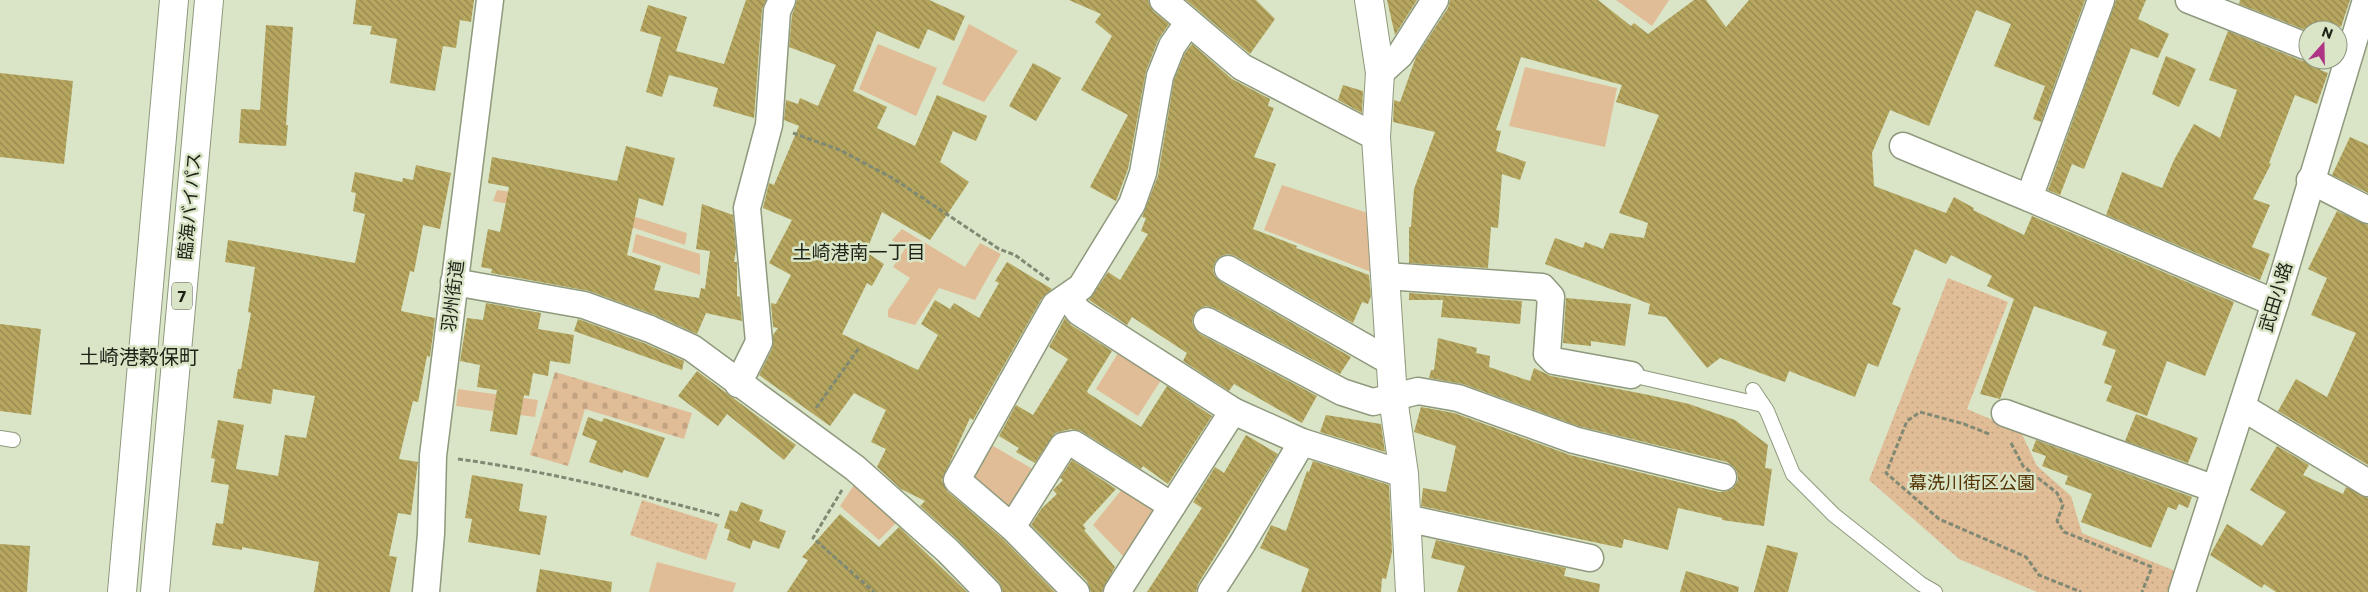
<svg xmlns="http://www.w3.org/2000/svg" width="2368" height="592" font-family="Commissioner,'Noto Sans JP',sans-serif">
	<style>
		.grass { fill: #e1bd97 }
		.cemetery { fill: url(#cemetery-stones) }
		.park { fill: url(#park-dots) }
		.building { fill: url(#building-back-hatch) }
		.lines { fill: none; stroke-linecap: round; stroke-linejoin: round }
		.service-casing { stroke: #8e997d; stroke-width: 16 }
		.minor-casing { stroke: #8e997d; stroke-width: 29 }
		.tertiary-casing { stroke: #8e997d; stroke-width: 30 }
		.trunk-casing { stroke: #8e997d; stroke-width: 30 }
		.path { stroke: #808973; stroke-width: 3; stroke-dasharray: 5 2.5; stroke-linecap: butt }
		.service { stroke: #fff; stroke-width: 14 }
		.minor { stroke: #fff; stroke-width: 26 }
		.tertiary { stroke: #fff; stroke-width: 28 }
		.trunk { stroke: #fff; stroke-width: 28 }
		.labels { text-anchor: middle; stroke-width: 5; stroke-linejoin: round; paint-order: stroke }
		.shield { fill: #d9e5c6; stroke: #565c4c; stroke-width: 1 }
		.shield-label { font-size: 16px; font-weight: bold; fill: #1e2217 }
		.street-label { font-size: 18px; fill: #1e2217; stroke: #d9e5c6 }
		.park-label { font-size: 18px; fill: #543304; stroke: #d9e5c6 }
		.neighbourhood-label { font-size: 19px; fill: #1e2217; stroke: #d9e5c6 }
		.quarter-label { font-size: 20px; fill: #1e2217; stroke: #d9e5c6 }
	</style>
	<defs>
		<pattern id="cemetery-stones" width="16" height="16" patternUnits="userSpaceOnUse" patternTransform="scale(1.25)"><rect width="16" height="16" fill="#e1bd97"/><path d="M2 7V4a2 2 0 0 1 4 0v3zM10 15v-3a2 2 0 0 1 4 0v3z" fill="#c1a281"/></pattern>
		<pattern id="park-dots" width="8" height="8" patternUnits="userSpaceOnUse" patternTransform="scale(1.25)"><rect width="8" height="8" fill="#e1bd97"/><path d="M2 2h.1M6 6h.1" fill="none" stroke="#c1a281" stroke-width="1.8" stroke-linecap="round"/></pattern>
		<pattern id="building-back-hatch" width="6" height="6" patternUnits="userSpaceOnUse" patternTransform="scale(1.25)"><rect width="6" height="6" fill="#b6a65f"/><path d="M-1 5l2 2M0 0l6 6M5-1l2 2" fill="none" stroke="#93874d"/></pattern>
	</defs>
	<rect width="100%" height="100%" fill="#d9e5c6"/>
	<!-- grass -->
	<g class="grass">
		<path d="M1616,0h53l-17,26z"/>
		<path d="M969,24l49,27 -34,51 -42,-18z"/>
		<path d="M878,44l59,24 -21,48 -57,-27z"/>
		<path d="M1525,67l92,21 -12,59 -96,-21z"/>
		<path d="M1282,185l89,29v58l-107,-42z"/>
		<path d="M497,190l94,13 96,30 -2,12 -54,-18 -138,-26z"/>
		<path d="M902,229l63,38 15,-24 21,11 -26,46 -36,-12 -24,37 -27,-8v-7l22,-32 -17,-11 12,-18 -13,-9z"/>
		<path d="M636,234l64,20v21l-68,-23z"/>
		<path d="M1120,350l41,30 -23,36 -42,-27z"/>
		<path d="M458,389l80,11 -3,17 -79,-11z"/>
		<path d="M990,444l46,27 -25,44 -40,-39z"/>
		<path d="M856,482l42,39 -19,19 -39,-34z"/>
		<path d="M1123,488l37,24 -35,46 -32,-33z"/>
		<path d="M657,562l79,21 -3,9h-84z"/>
	</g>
	<!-- cemetery -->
	<path class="cemetery" d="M555,372l137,41 -8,26 -99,-30 -17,57 -38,-11z"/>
	<!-- park -->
	<g class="park">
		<path d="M1948,278l60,24 -41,107 54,23 16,34 34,30 11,37 93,38 -7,21h-131l-78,-33 -90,-79z"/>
		<path d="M642,500l76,24 -12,36 -76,-25z"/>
	</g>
	<!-- building -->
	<g class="building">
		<path d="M356,0h118l-3,22 -11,-2 -4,28 -13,-2 -8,45 -45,-8 7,-44 -27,-5 2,-8 -19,-2z"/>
		<path d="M746,0h20l-4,10 -8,108 -41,-12 5,-18 -49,-13 -7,22 -16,-5 15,-55 -21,-6 8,-26 39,12 -11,34 48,13z"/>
		<path d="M797,0h132l36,16 -11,25 -26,-12 -9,20 -42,-18 -24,60 34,16 -10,21 38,18 22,-51 50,21 -11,25 -23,-10 -13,31 29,20 -39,58 -48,-28 -16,40 18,12 -12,22 -5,-3 -25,51 76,36 20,-35 -17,-11 14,-24 15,9 4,-6 25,15 20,-35 -4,-2 12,-19 45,27 -10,9 -69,122 -3,-2 -28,62 5,11 55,47 53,54h-52l-4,-10 -41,-42 -38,-34 5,-5 -24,-12 -24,-22 9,-18 -15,-7 15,-32 -32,-17 -24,33 -71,-51 13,-26 1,-14 5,-7 -5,-1 -2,-24 5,1 15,-29 -22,-12 23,-43 -29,-12 6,-25 5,2 25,-59 -15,-6 2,-20 12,4 2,-6 18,8 18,-41 -47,-18 3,-32z"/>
		<path d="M1069,0h79l5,11 16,13 -11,16 -12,31 -18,98 -12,32 -26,-14 38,-72 -47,-25 31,-54 -17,-14 6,-8z"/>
		<path d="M1186,0h70l19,19 -25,35z"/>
		<path d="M1387,0h30l-22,35z"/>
		<path d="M1450,0h148l33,26 3,-3 14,11 46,-34h12l20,27 23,-27h336l-44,122 -8,-3 12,-33 -51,-20 17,-42 -35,-14 -47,116 -39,-16 -18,43 2,33 72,27 8,-16 20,11 -1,2 51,25 8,-19 202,86 -29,74 -38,-15 -20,55 -41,-15 6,-15 -8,-3 12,-33 -14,-5 5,-13 -73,-26 -34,93 -20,-5 34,-95 -27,-13 5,-10 -41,-21 -5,9 -31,-15 -23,55 9,4 -23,59 -10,-4 -13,34 -66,-26 -4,11 -65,-24 -13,10 -41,-51 -18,-3 2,-10 -105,-40 10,-26 28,10 2,-6 18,7 7,-16 34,5 4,-15 -29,-10 40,-98 -43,-13 6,-17 -101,-28 -25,73 5,1 -5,20 30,11 -6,18 -18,-6 -4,54 -7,-1 -3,41 -79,-5v-36h2l3,-38 21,-57 -42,-10 1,-22 6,2 16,-45 32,-49z"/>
		<path d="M2116,0h30l-8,19 31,15 -11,24 -27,-10 -47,121 -12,-5 -12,31 -12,-5z"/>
		<path d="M2240,0h110l-9,27 -5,-2 -1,5 -27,1 -69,-27z"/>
		<path d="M266,25l27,2 -7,98h2l-2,21 -47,-3 2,-34 19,1z"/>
		<path d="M2228,31l74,30 22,-1 -4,10 8,3 -11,31 -22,-9 -26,68 2,1 -18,35 17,6 -18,42 18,7 -10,26 -154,-65 16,-43 40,16 12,-28 20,-36 26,14 17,-48 -28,-10z"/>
		<path d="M1192,44l40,35 38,20 -2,7 6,2 -20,49 22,7 -23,65 44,17 -1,2 73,27 2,21 -3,8 -6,-2 -9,21 -118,-67 -7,-2 -7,2 -6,6 -2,8 2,6 6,6 130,75 -11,17 -126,-66 -8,-2 -7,3 -5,5 -2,8 3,7 5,5 117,62 -15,27 -68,-39 -5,7 -46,-30 4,-8 -55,-36 -5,8 -38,-25 19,-28 12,8 28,-46 -7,-3 5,-13 -4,-1 16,-41 16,-96 11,-27z"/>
		<path d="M2166,56l30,13 -17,38 -27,-13z"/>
		<path d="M1033,63l28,15 -25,43 -27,-15z"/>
		<path d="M0,73l73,8 -9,83 -64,-7z"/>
		<path d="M1343,85l20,6 -1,22 -24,-13z"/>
		<path d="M2350,137l18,8v48l-36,-18z"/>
		<path d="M626,146l49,12 -12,48 -24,-8 -12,57 34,11 -7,24 45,8 2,-10 4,1 5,-38 -14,-2 6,-45 31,11 3,34 -2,13h3v34l3,1 2,24 -36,-8 -9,21 -42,-19 -66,-24 -98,-18 1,-4 -11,-2 7,-38 12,3 9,-45 -21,-4 4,-26 125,24z"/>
		<path d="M416,165l35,8 -11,56 -17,-4 -9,47 -4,-1 -9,40 34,7 -5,39 -3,-1 -9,46 -5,-1 -14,58 19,3 -7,53 -13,-2 -9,43 8,1 -7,35h-76l5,-30 -77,-15v3l-30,-5 4,-22 7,1 6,-39 -18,-3 4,-23 -4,-1 7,-38 26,5 -8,44 42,7 7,-41 21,3 9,-42 -42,-7 -2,15 -38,-6 5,-29h3l10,-56 -3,-1 7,-45 -30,-5 3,-22 127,23 10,-49 -12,-3 3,-18 -5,-1 4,-20 47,10 1,-4 10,2z"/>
		<path d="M2337,211l31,14v240l-90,-54 18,-32 31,18 29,-64 -45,-18 16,-37 -19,-9z"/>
		<path d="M1409,293l113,8 -2,23 -79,-7 2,-17h-34z"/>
		<path d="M1566,298l65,6 -6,42 -34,-5v5l-28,-3z"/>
		<path d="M486,303l55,10 -3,16 36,6 -4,29 -20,-3 -2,15 -15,-3 -4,23 -5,-1 -7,40 -27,-4 7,-41 -20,-3 3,-22 -20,-4 7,-43 16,2z"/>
		<path d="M1065,318l6,7 41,26 -25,40 1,2 53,34 26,-41 45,30 -44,68 -25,-18 -2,3 -60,-38 -10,-2 -16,4 -20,30 -19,-11 3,-4 -20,-12 17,-31 17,10 35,-56 -19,-12z"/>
		<path d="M578,319l66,24 40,18 -2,9 -108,-39z"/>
		<path d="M0,324l41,5 -10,86 -31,-4z"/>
		<path d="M1438,338l39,10 -1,5 14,3 -1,11 41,14 4,-13 17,8 98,19 40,9 46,16 33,25 -3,23 7,1 -8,57 -42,-6v-2l-44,-10 -10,42 -44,-11 -2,9 -201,-42 2,-18 23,4 10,-46 -42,-14 7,-25 33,6 116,42 149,37 8,-1 6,-3 5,-8 -1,-8 -3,-5 -7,-5 -149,-36 -115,-42 -34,-6 2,-8h3z"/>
		<path d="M697,371l99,74 -12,15 -57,-46 -9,12 -40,-30z"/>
		<path d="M2136,414l62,24 -10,25 -63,-22z"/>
		<path d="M1326,415l55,9 4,28 -65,-20z"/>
		<path d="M588,417l14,5 2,-4 61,20 -17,40 -24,-8 -2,3 -33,-11 8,-21 -15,-6z"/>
		<path d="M1246,435l32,19 -80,130 -2,8h-49l55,-84 -9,-6 22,-35 9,6z"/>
		<path d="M2036,440l156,57 -4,11 -9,-4 -3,6 -8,-3 -17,41 -70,-26 11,-28 -27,-10 3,-8 -26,-10 4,-10 -14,-5z"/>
		<path d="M2277,446l32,19 -6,10 40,19 3,-7 22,11v94h-92l-12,-8 -2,4 -52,-33 17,-31 35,22 24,-34 -36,-22z"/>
		<path d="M1072,460l44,29 -33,36 3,4 -2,1 31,37 -13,25h-11l-4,-11 -56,-56 11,-17 15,-14 -4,-4 10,-10 -3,-2z"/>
		<path d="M1313,461l76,24 3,67 -6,27 -4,-1 -1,14h-80l8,-23 -49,-21 11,-23 15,6 21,-60 2,1z"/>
		<path d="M472,475l51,9 -4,27 28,5 -7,39 -72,-13 4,-23 -7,-1z"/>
		<path d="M741,502l22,8 -4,11 27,10 -7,18 -26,-9 -3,9 -23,-9 3,-10 -6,-2 6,-18 7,2z"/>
		<path d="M840,514l39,33 20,-20 68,65h-180l21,-32 -6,-3z"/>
		<path d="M1436,540l130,28 -2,8 36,8 -1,8h-142l8,-26 -34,-8z"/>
		<path d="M0,544l30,2 -3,46h-27z"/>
		<path d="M1767,545l31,8 -10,39h-34z"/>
		<path d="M540,569l72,13 -1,10h-75z"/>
		<path d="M1686,571l53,16 -1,5h-58z"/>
	</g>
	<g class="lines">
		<!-- service casing -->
		<g class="service-casing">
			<g id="service">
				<path d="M1631,375l132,30"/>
				<path d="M1753,390l14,21 26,63 41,41 87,69 14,8"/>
				<path d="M0,438l13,2"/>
			</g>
		</g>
		<!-- minor casing -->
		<g class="minor-casing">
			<g id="minor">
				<path d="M1163,0l79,67 134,70"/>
				<path d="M2101,0l-72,198 246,105"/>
				<path d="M2189,0l119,47"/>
				<path d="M1380,73l20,-18 35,-55"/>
				<path d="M1903,146l126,52"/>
				<path d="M2310,180l58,30"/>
				<path d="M1228,269l163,93"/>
				<path d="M1386,276l156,11 9,10 -4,57 7,7 77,14"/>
				<path d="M454,282l130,23 66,24 42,19 163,120 93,83 40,41"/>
				<path d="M1068,298l11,14 154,99 69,31 102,32"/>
				<path d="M1207,321l135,71 31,10 45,-11 40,7 116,42 149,37"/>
				<path d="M738,384l21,-42 -12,-134 22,-83 8,-114 5,-11"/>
				<path d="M2242,407l126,76"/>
				<path d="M2005,413l210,76"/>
				<path d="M1406,518l184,40"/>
				<path d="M1012,527l51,-81 11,-2 98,62"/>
				<path d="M426,592l5,-58 2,-78 57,-456"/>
				<path d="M1076,592l-64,-65 -55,-47 98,-175 26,-18 51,-83 11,-31 17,-97 12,-30 16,-23"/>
				<path d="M1117,592l116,-181"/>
				<path d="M1211,592l31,-48 60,-102"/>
				<path d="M2182,592l93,-289 91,-303"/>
			</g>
		</g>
		<!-- tertiary casing -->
		<g class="tertiary-casing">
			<path id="tertiary" d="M1369,0l11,73 -4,64 17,261 11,76 6,118"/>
		</g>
		<!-- trunk casing -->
		<g class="trunk-casing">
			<g id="trunk">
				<path d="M122,592l52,-592"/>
				<path d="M155,592l54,-592"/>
			</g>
		</g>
		<!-- path -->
		<g class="path">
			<path d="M793,133l47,17 54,29 105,70 16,6 34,25"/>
			<path d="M816,408l43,-60"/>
			<path d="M1989,434l-25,-10 -44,-12 -13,9 -21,52 53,46 87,38 13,18 42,17"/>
			<path d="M2011,443l12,23 34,27 6,12 -6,16 7,11 88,35 -10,25"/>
			<path d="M458,459c89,12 176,34 263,57"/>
			<path d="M842,490l-29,48 61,54"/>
		</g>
		<!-- service -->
		<use href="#service" class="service"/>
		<!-- minor -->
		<use href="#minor" class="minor"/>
		<!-- tertiary -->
		<use href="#tertiary" class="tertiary"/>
		<!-- trunk -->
		<use href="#trunk" class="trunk"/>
	</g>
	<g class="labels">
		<!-- shield labels -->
		<rect class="shield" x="172" y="282.5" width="20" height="27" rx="4"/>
		<g class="shield-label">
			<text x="182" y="302">7</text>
		</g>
		<!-- street labels -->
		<g class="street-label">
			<text transform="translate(190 206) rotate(-85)" y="6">臨海バイパス</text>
			<text transform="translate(453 296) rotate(-83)" y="6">羽州街道</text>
			<text transform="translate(2276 297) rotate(-73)" y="6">武田小路</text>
		</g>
		<!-- park labels -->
		<g class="park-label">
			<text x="1972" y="489">幕洗川街区公園</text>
		</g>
		<!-- neighbourhood labels -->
		<g class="neighbourhood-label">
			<text x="859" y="259">土崎港南一丁目</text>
		</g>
		<!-- quarter labels -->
		<g class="quarter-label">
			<text x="139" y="364">土崎港穀保町</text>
		</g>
	</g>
	<!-- north arrow -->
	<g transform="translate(2323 45) rotate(20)"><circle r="24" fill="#d9e5c6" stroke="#8e9780"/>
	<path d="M0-4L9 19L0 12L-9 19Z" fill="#af3486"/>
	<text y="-8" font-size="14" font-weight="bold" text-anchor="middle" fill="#1e2217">N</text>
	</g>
</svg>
